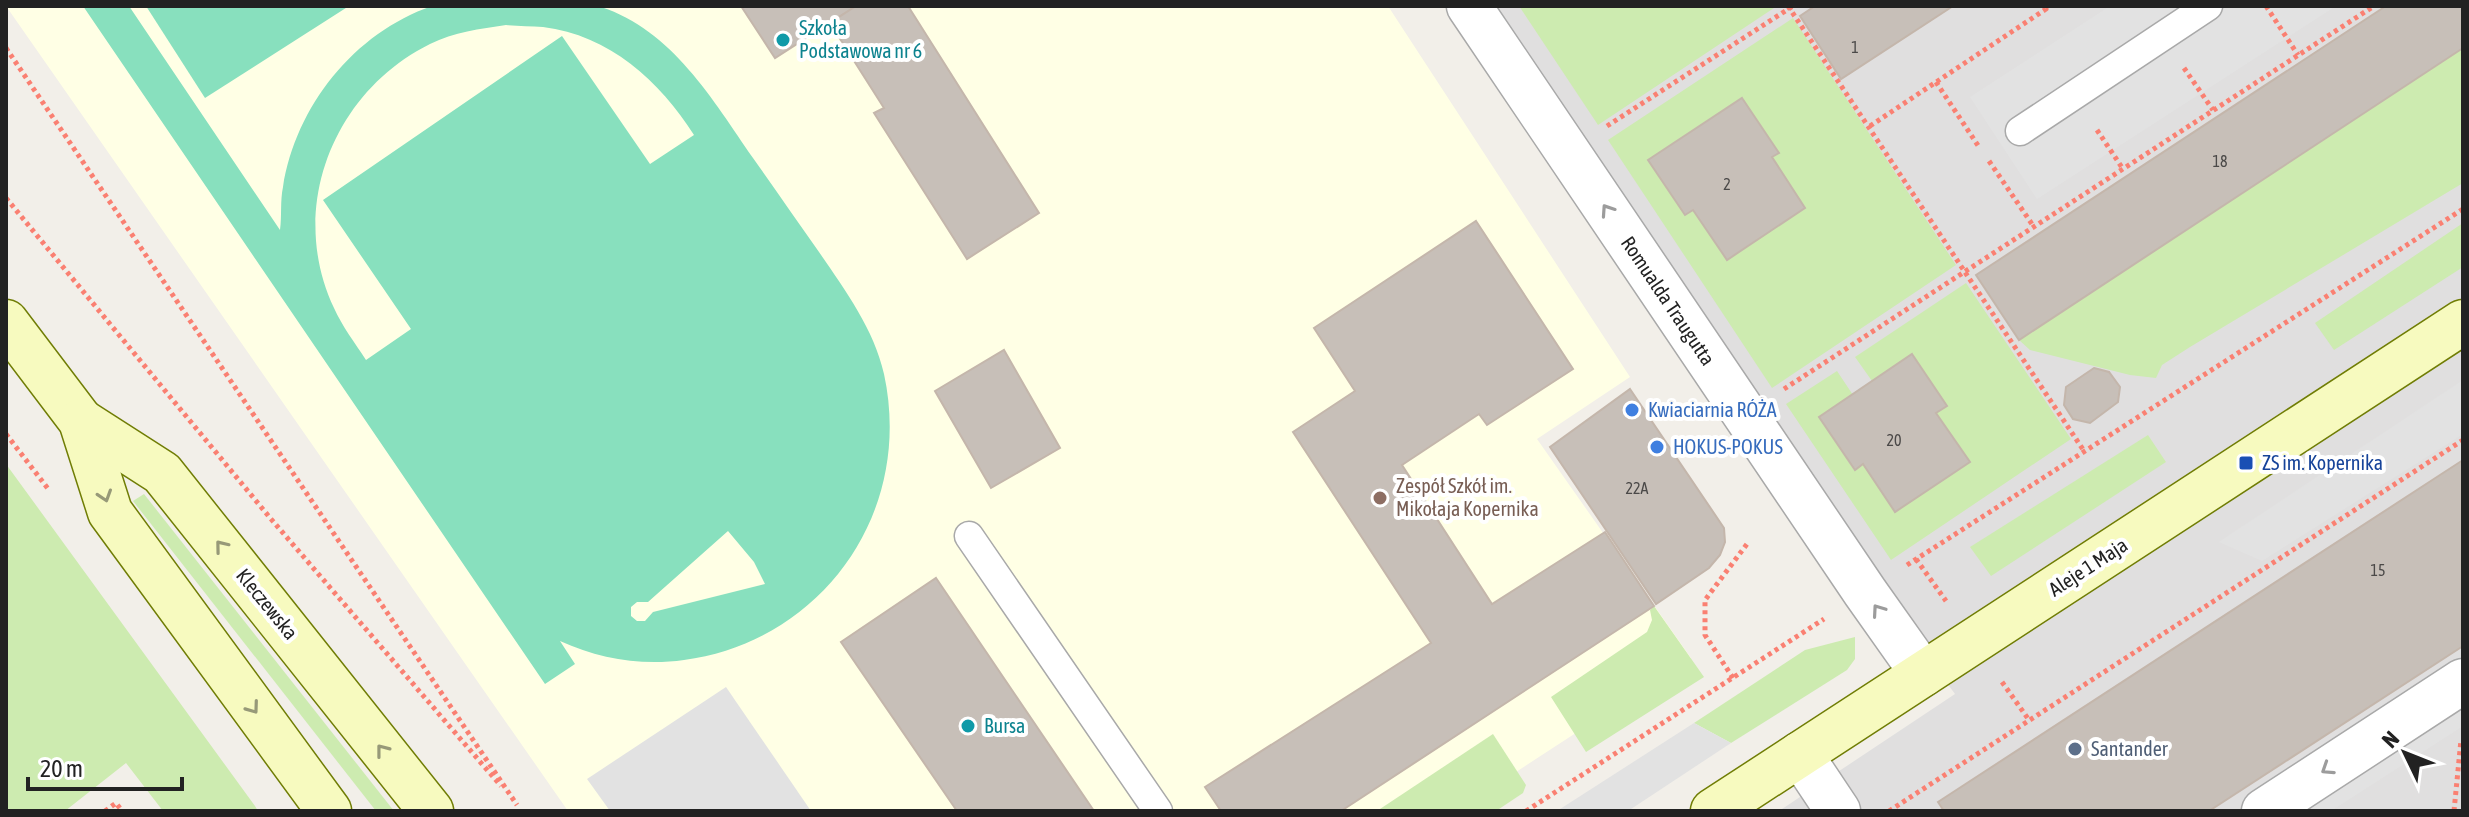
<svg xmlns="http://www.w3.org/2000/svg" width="2469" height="817" font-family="'Asap Condensed',sans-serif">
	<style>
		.residential { fill: #e0dfdf }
		.education { fill: #ffffe5 }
		.grass { fill: #cdebb0 }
		.pitch { fill: #88e0be; fill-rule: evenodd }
		.parking { fill: #e2e2e2 }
		.building { fill: #c7bfb8; stroke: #c4b6ab; stroke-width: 2 }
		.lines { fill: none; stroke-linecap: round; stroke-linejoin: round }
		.lane-casing { stroke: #a9a9a9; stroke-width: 31 }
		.street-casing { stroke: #a9a9a9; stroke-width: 47 }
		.secondary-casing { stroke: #707d05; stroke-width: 47 }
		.path { stroke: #fa8072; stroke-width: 5; stroke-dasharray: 4 4; stroke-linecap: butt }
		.lane { stroke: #fff; stroke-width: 28 }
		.street { stroke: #fff; stroke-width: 44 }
		.secondary { stroke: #f7fabf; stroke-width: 44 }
		.oneway { stroke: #9c9c9c }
		.oneway2 { stroke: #979978 }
		.culture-dot { fill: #0f9aa8; stroke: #fff; stroke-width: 3 }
		.shop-dot { fill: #3f7fe0; stroke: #fff; stroke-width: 3 }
		.transit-dot { fill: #1a4fb4; stroke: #fff; stroke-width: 3 }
		.education-dot { fill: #8d6e63; stroke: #fff; stroke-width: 3 }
		.service-dot { fill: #5c6f8a; stroke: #fff; stroke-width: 3 }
		.labels { text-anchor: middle; stroke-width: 8; stroke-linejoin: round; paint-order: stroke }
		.number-label { font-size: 16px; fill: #4b4948 }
		.culture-label { font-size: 20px; fill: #0d838f; stroke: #fff; text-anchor: start }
		.street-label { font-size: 20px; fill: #222; stroke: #fff }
		.shop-label { font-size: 20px; fill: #366cbe; stroke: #fff; text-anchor: start }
		.transit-label { font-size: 20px; fill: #164399; stroke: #fff; text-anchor: start }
		.education-label { font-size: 20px; fill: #785e54; stroke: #fff; text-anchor: start }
		.service-label { font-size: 20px; fill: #4e5e75; stroke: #fff; text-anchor: start }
	</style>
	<rect width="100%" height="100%" fill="#f2efe9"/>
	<!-- residential -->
	<path class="residential" d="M1491,6h972v805h-684l176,-117 -68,-92z"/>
	<!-- education -->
	<path class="education" d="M6,6h1382l242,371 -93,62 154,219 -235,153h-888z"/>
	<!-- grass -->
	<g class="grass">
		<path d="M1519,6h258l-179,119z"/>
		<path d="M1793,18l163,247 -184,123 -164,-248z"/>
		<path d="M2463,48v135l-273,164 -28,18 -6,13 -26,-3 -100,-25 -11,-10z"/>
		<path d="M2463,223v44l-129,83 -19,-27z"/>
		<path d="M1966,283l105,156 -180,121 -105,-156 51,-33 16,24 -34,22 35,53 9,-6 32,48 74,-49 -33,-50 10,-8 -33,-50 -41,26 -17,-24z"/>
		<path d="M2148,435l18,27 -175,114 -21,-29z"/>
		<path d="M6,464l249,342 3,5h-95l-37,-48 -61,48h-59z"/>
		<path d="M144,494l250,317h-18l-243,-310z"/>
		<path d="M1654,606l50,71 -118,75 -35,-55 96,-65 5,-12 -2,-10z"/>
		<path d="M1855,637v22l-8,11 -116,73 -37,-20 111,-73z"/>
		<path d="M1493,734l33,51 -3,8 -27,18h-119z"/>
	</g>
	<!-- pitch -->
	<g class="pitch">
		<path d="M83,6h46l151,224c2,-14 0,-29 3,-43 13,-81 71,-154 149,-181 40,0 81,0 121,0 14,0 34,-3 48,1 71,23 112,93 152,151 22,31 44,63 66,94 26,38 55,77 65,122 30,138 -61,267 -200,286 -42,6 -85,-1 -124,-19l15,23 -30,20zM506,25c12,1 25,1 37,2 66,8 117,54 151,108l-44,29 -88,-128 -239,164 88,129 -45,31c-11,-17 -24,-34 -32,-52 -47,-99 -1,-216 96,-264 24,-12 50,-15 76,-19zM728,531l26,31 11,22 -112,28 -8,9h-8l-6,-5v-9l6,-5h11z"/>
		<path d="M146,6h203l-144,92z"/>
	</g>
	<!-- parking -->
	<g class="parking">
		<path d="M2110,6h226l-299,193 -67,-102z"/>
		<path d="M2463,380v54l-201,127 -43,-19z"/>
		<path d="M726,687l85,124h-201l-23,-32z"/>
		<path d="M2463,691v35l-132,85h-53z"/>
		<path d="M1694,723l37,20 -103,68h-71z"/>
	</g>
	<!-- building -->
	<g class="building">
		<path d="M741,6h115l-81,52z"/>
		<path d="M856,6h52l131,207 -72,46 -93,-146 10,-5 -54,-85z"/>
		<path d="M1815,6h138l-112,73 -41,-63z"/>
		<path d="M2386,6h77v42l-444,292 -43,-65z"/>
		<path d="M1742,98l37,55 -7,4 33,51 -78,52 -34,-50 -8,5 -37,-55z"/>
		<path d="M1476,221l97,148 -86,56 -8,-11 -77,51 90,139 113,-72 49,74 -313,205h-120l-16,-24 226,-144 -138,-211 62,-41 -41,-63z"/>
		<path d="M1004,350l56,98 -69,40 -56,-97z"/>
		<path d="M1912,354l35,52 -11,7 34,49 -75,50 -32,-48 -8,6 -36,-53z"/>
		<path d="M2094,368l15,4 11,15 -2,15 -28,21 -17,-4 -9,-14 2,-18z"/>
		<path d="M1630,389l94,139 1,14 -5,13 -11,13 -53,36 -106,-157z"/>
		<path d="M2463,460v186l-254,165h-265l-6,-9z"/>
		<path d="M936,578l158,233h-137l-116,-169z"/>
	</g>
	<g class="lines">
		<!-- lane casing -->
		<g class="lane-casing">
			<g id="lane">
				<path d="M2020,131l188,-125"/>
				<path d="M969,536l189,275"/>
			</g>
		</g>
		<!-- street casing -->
		<g class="street-casing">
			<g id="street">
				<path d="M1469,6l396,586 58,82"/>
				<path d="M1800,754l38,57"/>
				<path d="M2264,811l199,-130"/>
			</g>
		</g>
		<!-- secondary casing -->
		<g class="secondary-casing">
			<g id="secondary">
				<path d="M6,322l75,99 29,91 219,299"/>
				<path d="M81,421l81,52 269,338"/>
				<path d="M1713,811l750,-489"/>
			</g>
		</g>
		<!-- path -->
		<g class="path">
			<path d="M1788,6l296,445"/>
			<path d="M2266,6l32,49"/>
			<path d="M6,48l511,757"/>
			<path d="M2184,68l29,42"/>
			<path d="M1936,82l43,65"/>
			<path d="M1607,126l186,-120"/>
			<path d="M1870,126l176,-117 -2,-3"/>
			<path d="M2097,130l26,39"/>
			<path d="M1989,161l45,66"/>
			<path d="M6,198l265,321 230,267"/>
			<path d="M1784,389l590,-383"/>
			<path d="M6,434l43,56"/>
			<path d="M1916,559l30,42"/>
			<path d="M1907,565l556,-356"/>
			<path d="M1733,678l-28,-43v-35l42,-56"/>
			<path d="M2002,682l27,38"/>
			<path d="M105,811l11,-8 6,8"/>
			<path d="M1526,811l298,-192"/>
			<path d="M1889,811l574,-371"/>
			<path d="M2454,811l7,-71"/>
		</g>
		<!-- lane -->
		<use href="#lane" class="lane"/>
		<!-- street -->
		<use href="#street" class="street"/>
		<!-- secondary -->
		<use href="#secondary" class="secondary"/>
	</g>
	<!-- one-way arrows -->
	<defs><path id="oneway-chevron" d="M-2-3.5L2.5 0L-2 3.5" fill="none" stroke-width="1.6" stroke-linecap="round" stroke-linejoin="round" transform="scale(2)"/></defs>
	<g class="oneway">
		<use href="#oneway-chevron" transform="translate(1607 210) rotate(-124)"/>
		<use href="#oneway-chevron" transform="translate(1878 610) rotate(-125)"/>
		<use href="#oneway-chevron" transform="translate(2327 769) rotate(147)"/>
	</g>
	<g class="oneway2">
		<use href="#oneway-chevron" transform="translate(105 496) rotate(72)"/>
		<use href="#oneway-chevron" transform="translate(221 546) rotate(-129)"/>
		<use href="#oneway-chevron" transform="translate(253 708) rotate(54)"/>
		<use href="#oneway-chevron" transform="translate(382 750) rotate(-128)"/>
	</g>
	<!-- markers -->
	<g class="culture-dot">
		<circle cx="783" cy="40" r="8"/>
		<circle cx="968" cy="726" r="8"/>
	</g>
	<g class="shop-dot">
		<circle cx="1632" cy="410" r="8"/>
		<circle cx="1657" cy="447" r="8"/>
	</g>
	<rect class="transit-dot" x="2238" y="455" width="16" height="16" rx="4"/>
	<circle class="education-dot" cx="1380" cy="498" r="8"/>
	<circle class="service-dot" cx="2075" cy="749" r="8"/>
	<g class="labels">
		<!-- number labels -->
		<g class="number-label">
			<text x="1855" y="53">1</text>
			<text x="2220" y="167">18</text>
			<text x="1727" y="190">2</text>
			<text x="1894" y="446">20</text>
			<text x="1637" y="494">22A</text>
			<text x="2378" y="576">15</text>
		</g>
		<!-- culture labels -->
		<g class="culture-label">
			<text x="799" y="35">Szkoła<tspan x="799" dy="23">Podstawowa nr 6</tspan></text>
			<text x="984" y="733">Bursa</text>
		</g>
		<!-- street labels -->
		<g class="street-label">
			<text transform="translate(1668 301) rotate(56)" y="7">Romualda Traugutta</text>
			<text transform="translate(2088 567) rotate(-33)" y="7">Aleje 1 Maja</text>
			<text transform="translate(267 604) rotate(51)" y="7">Kleczewska</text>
		</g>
		<!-- shop labels -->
		<g class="shop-label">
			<text x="1648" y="417">Kwiaciarnia RÓŻA</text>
			<text x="1673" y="454">HOKUS-POKUS</text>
		</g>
		<!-- transit labels -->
		<g class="transit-label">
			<text x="2262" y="470">ZS im. Kopernika</text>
		</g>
		<!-- education labels -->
		<g class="education-label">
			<text x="1396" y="493">Zespół Szkół im.<tspan x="1396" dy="23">Mikołaja Kopernika</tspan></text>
		</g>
		<!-- service labels -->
		<g class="service-label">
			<text x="2091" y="756">Santander</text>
		</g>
	</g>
	<!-- border -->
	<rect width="2469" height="817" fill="none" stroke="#222222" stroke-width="16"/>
	<!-- north arrow -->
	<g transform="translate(2405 753) rotate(313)" stroke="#ffffff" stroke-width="6" paint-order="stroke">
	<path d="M0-6L14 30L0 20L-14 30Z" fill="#222222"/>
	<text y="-12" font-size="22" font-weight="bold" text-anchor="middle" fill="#222222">N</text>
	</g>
	<!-- scale -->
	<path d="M28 777v12h154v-12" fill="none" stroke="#222222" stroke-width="4"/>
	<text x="40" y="777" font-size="24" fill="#222222" stroke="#ffffff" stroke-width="6" paint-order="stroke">20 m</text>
</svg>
